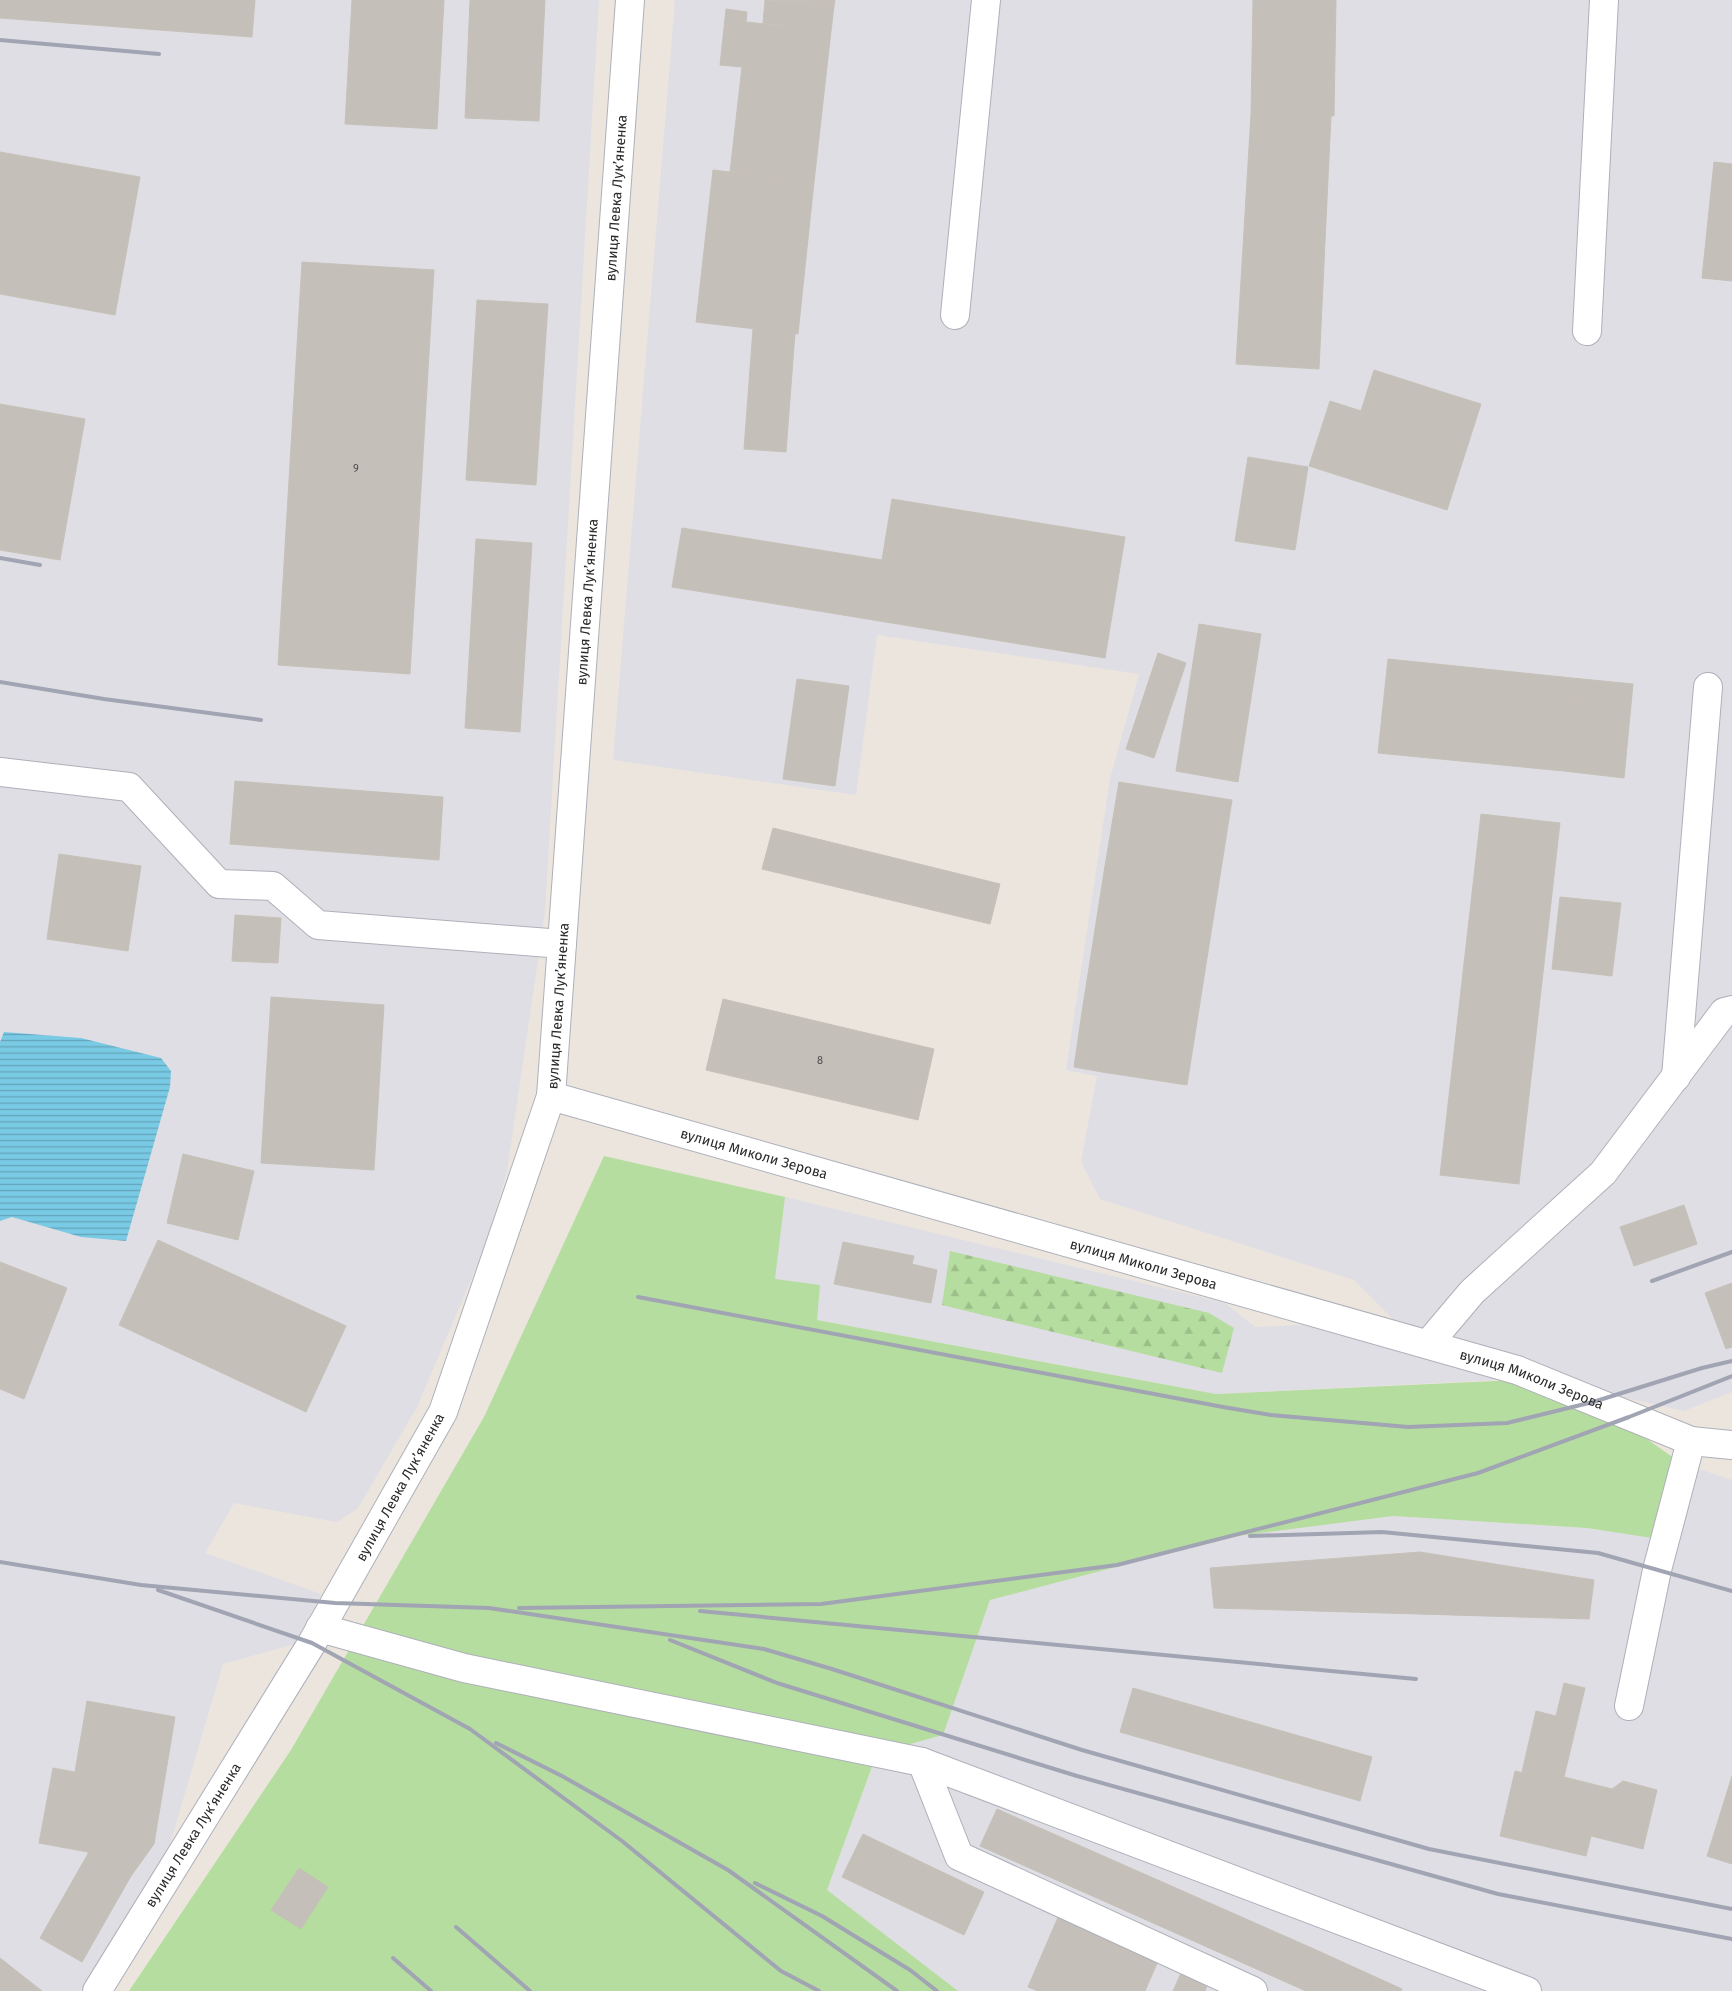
<svg xmlns="http://www.w3.org/2000/svg" width="1732" height="1991" font-family="'Fira Sans',sans-serif">
	<style>
		.industrial { fill: #dfdee4 }
		.grass { fill: #b5dd9f }
		.forest { fill: url(#forest-firs) }
		.water { fill: url(#water-rules) }
		.building { fill: #c4bfb9; stroke: #c6c1b7 }
		.lines { fill: none; stroke-linecap: round; stroke-linejoin: round }
		.minor-casing { stroke: #aeb0ba; stroke-width: 30 }
		.minor { stroke: #fff; stroke-width: 28 }
		.rail { stroke: #a1a4b3; stroke-width: 4 }
		.labels { text-anchor: middle; stroke-width: 4; stroke-linejoin: round; paint-order: stroke }
		.number-label { font-size: 11px; fill: #504f4e }
		.street-label { font-size: 14px; fill: #2a2a2a; stroke: #fff }
	</style>
	<defs>
		<pattern id="forest-firs" width="22" height="20" patternUnits="userSpaceOnUse" patternTransform="scale(1.25)"><rect width="22" height="20" fill="#b5dd9f"/><path d="M5 1l3.5 6h-7zM16 11l3.5 6h-7z" fill="#9cbe89"/></pattern>
		<pattern id="water-rules" width="6" height="5" patternUnits="userSpaceOnUse" patternTransform="scale(1.25)"><rect width="6" height="5" fill="#79cae4"/><path d="M0 2.5h6" fill="none" stroke="#63a4b9"/></pattern>
	</defs>
	<rect width="100%" height="100%" fill="#ebe5de"/>
	<!-- industrial -->
	<g class="industrial">
		<path d="M0,0h599l-54,912 -38,259 -23,78 -67,158 -59,101 -21,14 -103,-19 -29,50 116,41 -26,50 -72,20 -56,190 -87,137h-80z"/>
		<path d="M675,0h1057v1392l-48,19 -146,-33 -322,16 -399,-74 -43,-41 11,-82 440,106 30,24 140,-6 -41,-41 -254,-81 -19,-37 16,-86 -31,-6 44,-291 29,-105 -262,-39 -21,160 -243,-35z"/>
		<path d="M1681,1463l51,17v511h-774l-131,-101 50,-137 66,-18 47,-135 240,-63 163,-21 194,12 78,12z"/>
	</g>
	<!-- grass -->
	<path class="grass" d="M604,1156l181,41 -10,82 45,6 -3,35 399,74 300,-14 118,50 47,33 -16,77 -78,-12 -194,-12 -163,21 -240,63 -47,135 -66,18 -50,137 131,101h-829l162,-241 193,-333z"/>
	<!-- forest -->
	<path class="forest" d="M950,1251l259,62 25,15 -12,45 -280,-68z"/>
	<!-- water -->
	<path class="water" d="M4,1032l77,6 80,20 10,13 -1,16 -44,154 -45,-4 -69,-20 -12,4v-179z"/>
	<!-- building -->
	<g class="building">
		<path d="M0,0h255l-3,37 -252,-19z"/>
		<path d="M352,0h92l-7,129 -92,-5z"/>
		<path d="M470,0h75l-6,121 -74,-3z"/>
		<path d="M765,0l69,6 -3,25 -68,-8z"/>
		<path d="M774,0h61l-1,6z"/>
		<path d="M1253,0h83l-2,116 -83,-2z"/>
		<path d="M726,9l21,3 -1,10 85,9 -17,151 -84,-10 12,-105 -22,-2z"/>
		<path d="M1251,114l80,2 -12,253 -83,-5z"/>
		<path d="M0,152l140,25 -25,138 -115,-21z"/>
		<path d="M1714,162l18,2v117l-30,-3z"/>
		<path d="M713,170l101,12 -16,152 -102,-12z"/>
		<path d="M302,262l132,8 -24,404 -132,-9z"/>
		<path d="M477,300l71,4 -12,181 -70,-5z"/>
		<path d="M753,329l42,4 -9,119 -42,-3z"/>
		<path d="M1374,370l78,25 -13,41 -78,-25z"/>
		<path d="M1452,395l29,9 -34,106 -138,-44 21,-65 109,35z"/>
		<path d="M0,404l85,15 -25,141 -60,-10z"/>
		<path d="M1248,457l60,10 -13,83 -60,-9z"/>
		<path d="M892,499l233,38 -20,121 -433,-71 10,-59 200,32z"/>
		<path d="M476,539l56,4 -12,189 -55,-4z"/>
		<path d="M1199,624l62,10 -23,148 -62,-11z"/>
		<path d="M1158,653l28,10 -32,95 -28,-9z"/>
		<path d="M1388,659l184,19 -8,93 -186,-18z"/>
		<path d="M1572,678l61,6 -9,94 -60,-7z"/>
		<path d="M797,679l52,7 -14,100 -52,-7z"/>
		<path d="M235,781l208,16 -4,63 -209,-16z"/>
		<path d="M1119,782l113,18 -45,285 -85,-13 8,-55 11,2 24,-147 -40,-6z"/>
		<path d="M1481,814l79,9 -41,361 -79,-9z"/>
		<path d="M773,828l227,56 -10,40 -228,-55z"/>
		<path d="M59,854l82,12 -13,85 -81,-12z"/>
		<path d="M1105,866l40,6 -24,147 -39,-7z"/>
		<path d="M1560,897l61,6 -9,73 -60,-7z"/>
		<path d="M235,915l46,3 -3,45 -46,-2z"/>
		<path d="M271,997l113,8 -10,165 -113,-7z"/>
		<path d="M723,999l211,50 -16,71 -212,-50z"/>
		<path d="M1082,1012l28,5 -8,55 -28,-5z"/>
		<path d="M183,1154l71,17 -16,69 -71,-17z"/>
		<path d="M1684,1205l13,39 -63,22 -14,-39z"/>
		<path d="M158,1240l188,86 -40,86 -187,-87z"/>
		<path d="M843,1242l71,14 -2,8 25,6 -6,33 -97,-19z"/>
		<path d="M0,1262l67,26 -43,111 -24,-10z"/>
		<path d="M1732,1283v64l-6,2 -21,-56z"/>
		<path d="M1420,1552l174,28 -5,39 -375,-11 -4,-40z"/>
		<path d="M1564,1683l21,5 -21,89 -4,-1 -1,5 -37,-9 14,-61 20,5z"/>
		<path d="M1133,1688l239,69 -12,44 -240,-69z"/>
		<path d="M87,1701l88,16 -21,127 -23,32 -42,-24 15,3 14,-75 -43,-8z"/>
		<path d="M53,1768l65,12 -14,75 -65,-12z"/>
		<path d="M1515,1771l44,10 1,-5 52,13 11,-8 34,9 -14,59 -52,-13 -5,20 -86,-20z"/>
		<path d="M1732,1776v88l-25,-8z"/>
		<path d="M997,1809l317,140 -17,38 -317,-141z"/>
		<path d="M863,1834l121,58 -20,43 -122,-58z"/>
		<path d="M89,1852l42,24 -49,86 -42,-24z"/>
		<path d="M299,1868l29,19 -27,42 -30,-19z"/>
		<path d="M1059,1915l100,44 -14,32h-107l-10,-4z"/>
		<path d="M1314,1949l88,40 -1,2h-95l-9,-4z"/>
		<path d="M0,1958l42,33h-42z"/>
		<path d="M1181,1973l26,13 -2,5h-32z"/>
	</g>
	<g class="lines">
		<!-- minor casing -->
		<g class="minor-casing">
			<g id="minor">
				<path d="M955,315l31,-315"/>
				<path d="M1587,331l17,-331"/>
				<path d="M0,772l129,15 90,97 54,2 45,39 244,19"/>
				<path d="M1676,1077l32,-390"/>
				<path id="s1" d="M551,1096l966,274 174,71 41,4"/>
				<path d="M1428,1344l44,-52 131,-119 121,-161 8,-2"/>
				<path d="M320,1628l144,40 458,94 605,229"/>
				<path d="M1629,1706l28,-136 34,-129"/>
				<path d="M922,1762l37,94 294,135"/>
				<path d="M97,1991l215,-348 131,-231 108,-316 79,-1096"/>
			</g>
		</g>
		<!-- minor -->
		<use href="#minor" class="minor"/>
		<!-- rail -->
		<g class="rail">
			<path d="M0,40l159,14"/>
			<path d="M0,558l40,7"/>
			<path d="M0,682l104,17 157,21"/>
			<path d="M1652,1281l80,-29"/>
			<path d="M638,1297l585,110 48,8 137,12 99,-4 86,-21 109,-34 30,-7"/>
			<path d="M1250,1536l132,-4 216,21 134,38"/>
			<path d="M0,1562l141,23 194,18 154,5 275,41 68,20 250,81 347,99 303,60"/>
			<path d="M158,1590l154,53 158,86 152,112 159,130 38,20"/>
			<path d="M519,1608l302,-4 296,-39 361,-92 151,-56 103,-41"/>
			<path d="M700,1611l716,68"/>
			<path d="M670,1640l107,43 300,93 421,118 234,45"/>
			<path d="M496,1743l66,33 166,94 169,121"/>
			<path d="M755,1883l67,33 88,54 27,21"/>
			<path d="M456,1927l74,64"/>
			<path d="M393,1958l38,33"/>
		</g>
	</g>
	<g class="labels">
		<!-- number labels -->
		<g class="number-label">
			<text x="356" y="472">9</text>
			<text x="820" y="1064">8</text>
		</g>
		<!-- street labels -->
		<g class="street-label">
			<text transform="translate(616 198) rotate(-86)" y="5">вулиця Левка Лукʼяненка</text>
			<text transform="translate(587 602) rotate(-86)" y="5">вулиця Левка Лукʼяненка</text>
			<text transform="translate(558 1006) rotate(-86)" y="5">вулиця Левка Лукʼяненка</text>
			<text dy="5" stroke="none"><textPath href="#s1" startOffset="211">вулиця Миколи Зерова</textPath></text>
			<text dy="5" stroke="none"><textPath href="#s1" startOffset="616">вулиця Миколи Зерова</textPath></text>
			<text dy="5" stroke="none"><textPath href="#s1" startOffset="1021">вулиця Миколи Зерова</textPath></text>
			<text transform="translate(400 1487) rotate(-61)" y="5">вулиця Левка Лукʼяненка</text>
			<text transform="translate(193 1835) rotate(-58)" y="5">вулиця Левка Лукʼяненка</text>
		</g>
	</g>
</svg>
